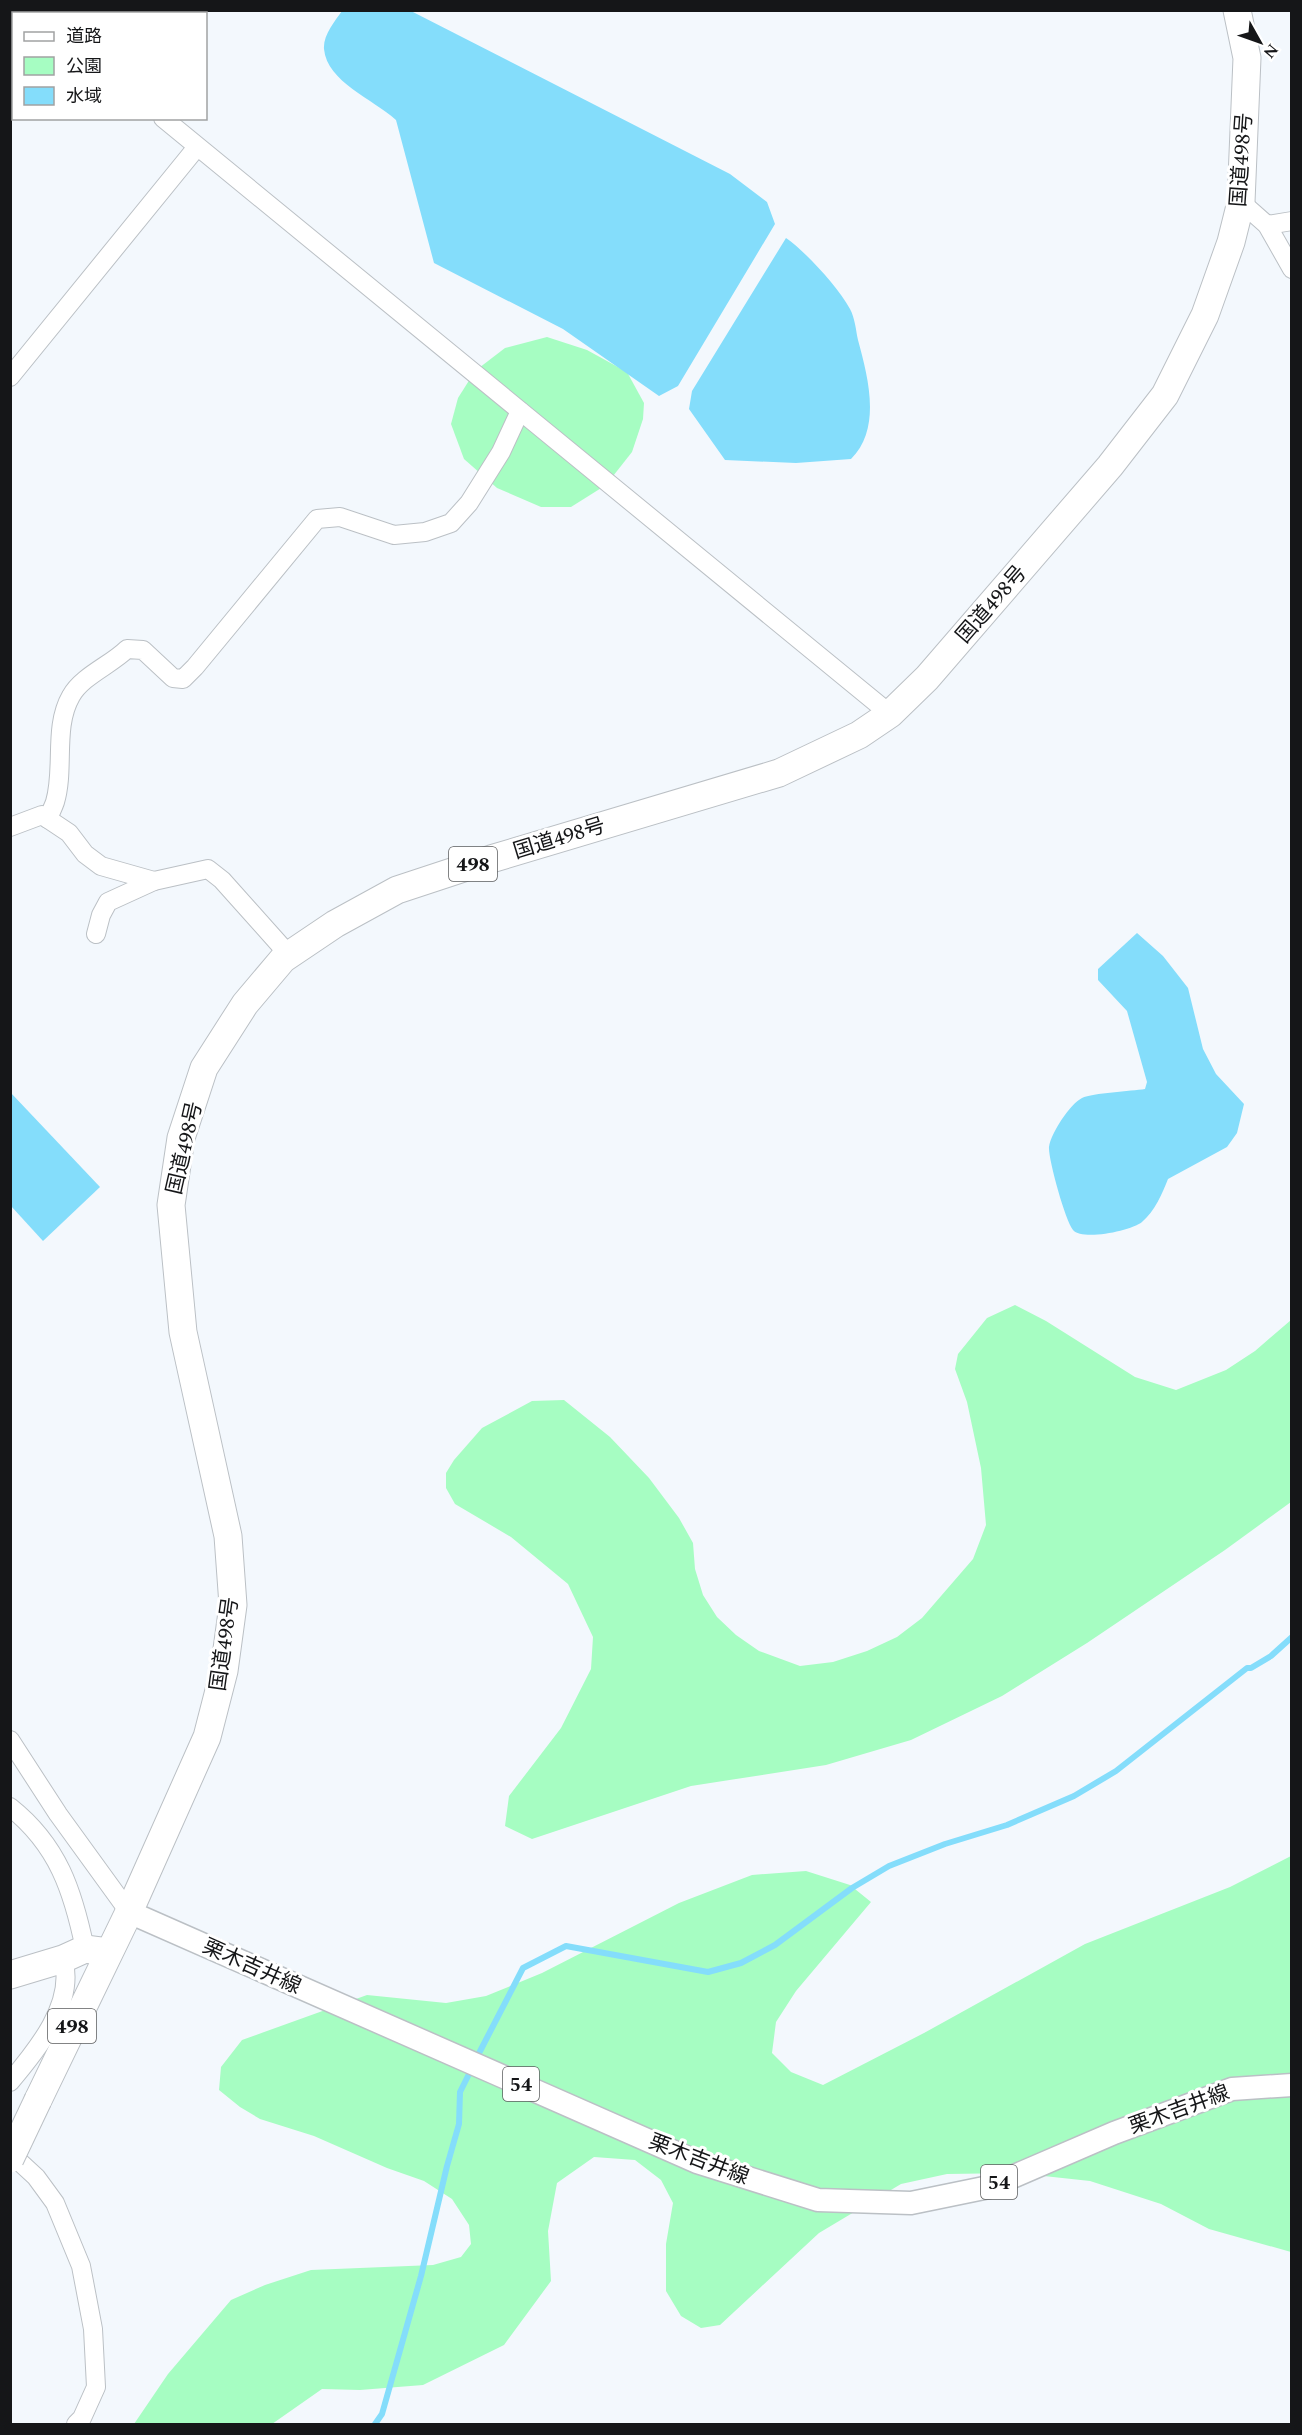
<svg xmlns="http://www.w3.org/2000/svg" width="1302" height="2435" font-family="Spectral,'Noto Sans JP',serif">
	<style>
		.green { fill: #a6fdc2 }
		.water { fill: #84ddfb }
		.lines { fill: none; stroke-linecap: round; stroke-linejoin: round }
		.stream { stroke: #84ddfb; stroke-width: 6 }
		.minor-casing { stroke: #bbc0c5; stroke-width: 20 }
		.major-casing { stroke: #bbc0c5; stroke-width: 25 }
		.highway-casing { stroke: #bbc0c5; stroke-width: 29 }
		.minor { stroke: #fff; stroke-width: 18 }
		.major { stroke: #fff; stroke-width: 22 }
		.highway { stroke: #fff; stroke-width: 27 }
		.highway-bridge-casing { stroke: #bbc0c5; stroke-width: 29; stroke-linecap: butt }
		.highway-bridge { stroke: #fff; stroke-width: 27 }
		.labels { text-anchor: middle; stroke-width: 6; stroke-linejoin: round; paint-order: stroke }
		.shield { fill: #fff; stroke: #5b5c5d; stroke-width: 1.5 }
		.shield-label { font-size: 20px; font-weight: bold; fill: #151618 }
		.street-label { font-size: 21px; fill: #151618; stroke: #fff }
	</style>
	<rect width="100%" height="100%" fill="#f3f8fd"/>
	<!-- green -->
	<g class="green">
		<path d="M547,337l40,13 40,22 17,31 -1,16 -11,33 -26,33 -35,22h-30l-44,-19 -33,-29 -13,-35 7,-26 17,-27 30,-23z"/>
		<path d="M1015,1305l31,16 89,56 41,13 50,-20 29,-19 36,-31v182l-66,48 -138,93 -85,53 -91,44 -85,25 -135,21 -159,53 -27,-13 4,-30 52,-68 30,-59 2,-32 -25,-53 -57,-47 -56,-33 -9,-16v-15l8,-13 28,-32 50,-27 32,-1 46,37 39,41 30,40 14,25 2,26 8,26 14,22 19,18 23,16 41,15 33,-4 34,-11 30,-14 25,-19 51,-59 13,-34 -5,-57 -14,-66 -12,-33 3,-15 29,-36z"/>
		<path d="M1291,1856v396l-82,-23 -48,-25 -71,-23 -74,-8 -69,1 -46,10 -82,49 -99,92 -19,3 -20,-12 -15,-25v-47l7,-41 -12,-23 -26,-20 -41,-3 -37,26 -9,48 3,50 -47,64 -81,40 -63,5 -38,-1 -50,35h-138l34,-50 63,-74 34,-15 46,-15 122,-5 28,-8 10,-13 -2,-19 -17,-26 -28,-18 -37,-13 -73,-32 -54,-17 -20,-12 -21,-17 2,-23 21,-27 125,-45 79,8 40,-7 56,-23 137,-70 73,-28 54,-4 44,14 21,17 -75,89 -20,31 -4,31 19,19 32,13 101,-52 161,-89 145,-57z"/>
	</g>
	<!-- water -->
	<g class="water">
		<path d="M342,11h69l319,163 37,28 8,22 -97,162 -19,10 -96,-67 -129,-66 -38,-143c-23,-21 -69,-38 -72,-71 -1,-14 11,-28 18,-38z"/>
		<path d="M786,238c20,14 52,49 64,71 5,9 6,22 8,31 10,37 24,88 -7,119l-55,4 -71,-3 -36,-51 3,-18z"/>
		<path d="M1137,933l26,23 25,32 15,61 13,25 28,30 -7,29 -10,14 -59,32c-6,15 -13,32 -26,43 -11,9 -60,19 -69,8 -8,-10 -25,-72 -24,-83 2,-14 21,-43 33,-49 11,-5 49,-7 63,-9l2,-7 -20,-71 -29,-31v-11z"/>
		<path d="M11,1093l89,94 -57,54 -32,-35z"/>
	</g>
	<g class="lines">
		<!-- stream -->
		<g class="stream">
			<path d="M476,2059l47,-91 43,-22 142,26 33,-9 34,-18 77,-57 37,-22 56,-22 62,-19 67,-29 42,-25 131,-103h4l20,-12 21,-19"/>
			<path d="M375,2424l7,-10 39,-138 26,-110 12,-42 1,-32 12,-24"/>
		</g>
		<!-- minor casing -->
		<g class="minor-casing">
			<g id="minor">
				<path d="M34,10l4,4"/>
				<path d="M163,118l727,596"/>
				<path d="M1241,202l26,23 25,44"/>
				<path d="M1267,225l25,-4"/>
				<path d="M10,377l187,-230"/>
				<path d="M48,819c2,-6 5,-11 7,-17 10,-33 -2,-75 16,-106 11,-20 40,-31 56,-47l16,1 30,28 10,1 12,-12 122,-148 23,-2 54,18 31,-3 26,-9 18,-20 32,-51 19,-41"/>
				<path d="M10,827l32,-12 27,18 16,21 16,12 53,15"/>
				<path d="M96,934l5,-19 7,-13 46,-21 54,-12 14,11 67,75"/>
				<path d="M10,1740l48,74 71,98"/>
				<path d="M10,1807c48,38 63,84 75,142"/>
				<path d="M10,2082c27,-32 66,-79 53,-123"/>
				<path d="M10,2153l26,24 19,26 26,63 12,63 3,58 -14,31 -6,6"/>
			</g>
		</g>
		<!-- major casing -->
		<g class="major-casing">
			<path id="major" d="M129,1912l568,250 121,38 93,3 78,-16 125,-54 118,-44 60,-4"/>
		</g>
		<!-- highway casing -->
		<g class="highway-casing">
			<g id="highway">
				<path d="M10,1975l53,-16 22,-10 23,3"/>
				<path d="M38,2100l91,-188 78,-175 17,-66 9,-66 -5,-69 -45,-204 -12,-127 10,-67 23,-70 41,-64 38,-45 52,-35 62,-34 94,-31 288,-86 80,-38 31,-21 37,-36 183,-212 55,-71 40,-80 26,-73 10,-40 6,-144 -10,-48"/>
			</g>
		</g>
		<!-- minor -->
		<use href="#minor" class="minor"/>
		<!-- major -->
		<use href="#major" class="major"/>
		<!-- highway -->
		<use href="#highway" class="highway"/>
		<!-- highway-bridge casing -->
		<g class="highway-bridge-casing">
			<path id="highway-bridge" d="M10,2159l28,-59"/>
		</g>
		<!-- highway-bridge -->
		<use href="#highway-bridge" class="highway-bridge"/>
	</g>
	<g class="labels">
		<!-- shield labels -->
		<g class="shield">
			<rect x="449" y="847" width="48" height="34" rx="4.5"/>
			<rect x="48" y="2009" width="48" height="34" rx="4.5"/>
			<rect x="503" y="2067" width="36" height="34" rx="4.5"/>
			<rect x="981" y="2165" width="36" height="34" rx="4.5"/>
		</g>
		<g class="shield-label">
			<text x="473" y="871">498</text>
			<text x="72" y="2033">498</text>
			<text x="521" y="2091">54</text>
			<text x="999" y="2189">54</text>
		</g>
		<!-- street labels -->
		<g class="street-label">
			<text transform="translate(1241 160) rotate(-86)" y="7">国道498号</text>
			<text transform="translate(991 604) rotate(-49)" y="7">国道498号</text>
			<text transform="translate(559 838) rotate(-17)" y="7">国道498号</text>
			<text transform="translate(184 1148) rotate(-77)" y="7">国道498号</text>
			<text transform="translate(224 1644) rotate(-82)" y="7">国道498号</text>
			<text transform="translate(252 1966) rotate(24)" y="7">栗木吉井線</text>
			<text transform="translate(1179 2109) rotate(-20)" y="7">栗木吉井線</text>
			<text transform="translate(699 2159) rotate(21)" y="7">栗木吉井線</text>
		</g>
	</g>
	<!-- border -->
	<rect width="1302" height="2435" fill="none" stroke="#151618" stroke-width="24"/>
	<!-- legend -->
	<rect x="12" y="12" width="195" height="108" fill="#ffffff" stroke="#a1a2a3" stroke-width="1.5"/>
	<rect x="24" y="32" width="30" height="9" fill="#ffffff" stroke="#a1a2a3" stroke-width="1.5"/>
	<text x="66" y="42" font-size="18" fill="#151618">道路</text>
	<rect x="24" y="57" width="30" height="18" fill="#a6fdc2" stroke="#a1a2a3" stroke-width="1.5"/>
	<text x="66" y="72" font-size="18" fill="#151618">公園</text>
	<rect x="24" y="87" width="30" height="18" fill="#84ddfb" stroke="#a1a2a3" stroke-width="1.5"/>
	<text x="66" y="102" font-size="18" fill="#151618">水域</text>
	<!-- north arrow -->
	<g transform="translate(1260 42) rotate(130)" stroke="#ffffff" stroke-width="4.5" paint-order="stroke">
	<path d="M0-4.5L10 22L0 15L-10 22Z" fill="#151618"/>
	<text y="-9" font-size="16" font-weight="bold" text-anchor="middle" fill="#151618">N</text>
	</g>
</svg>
